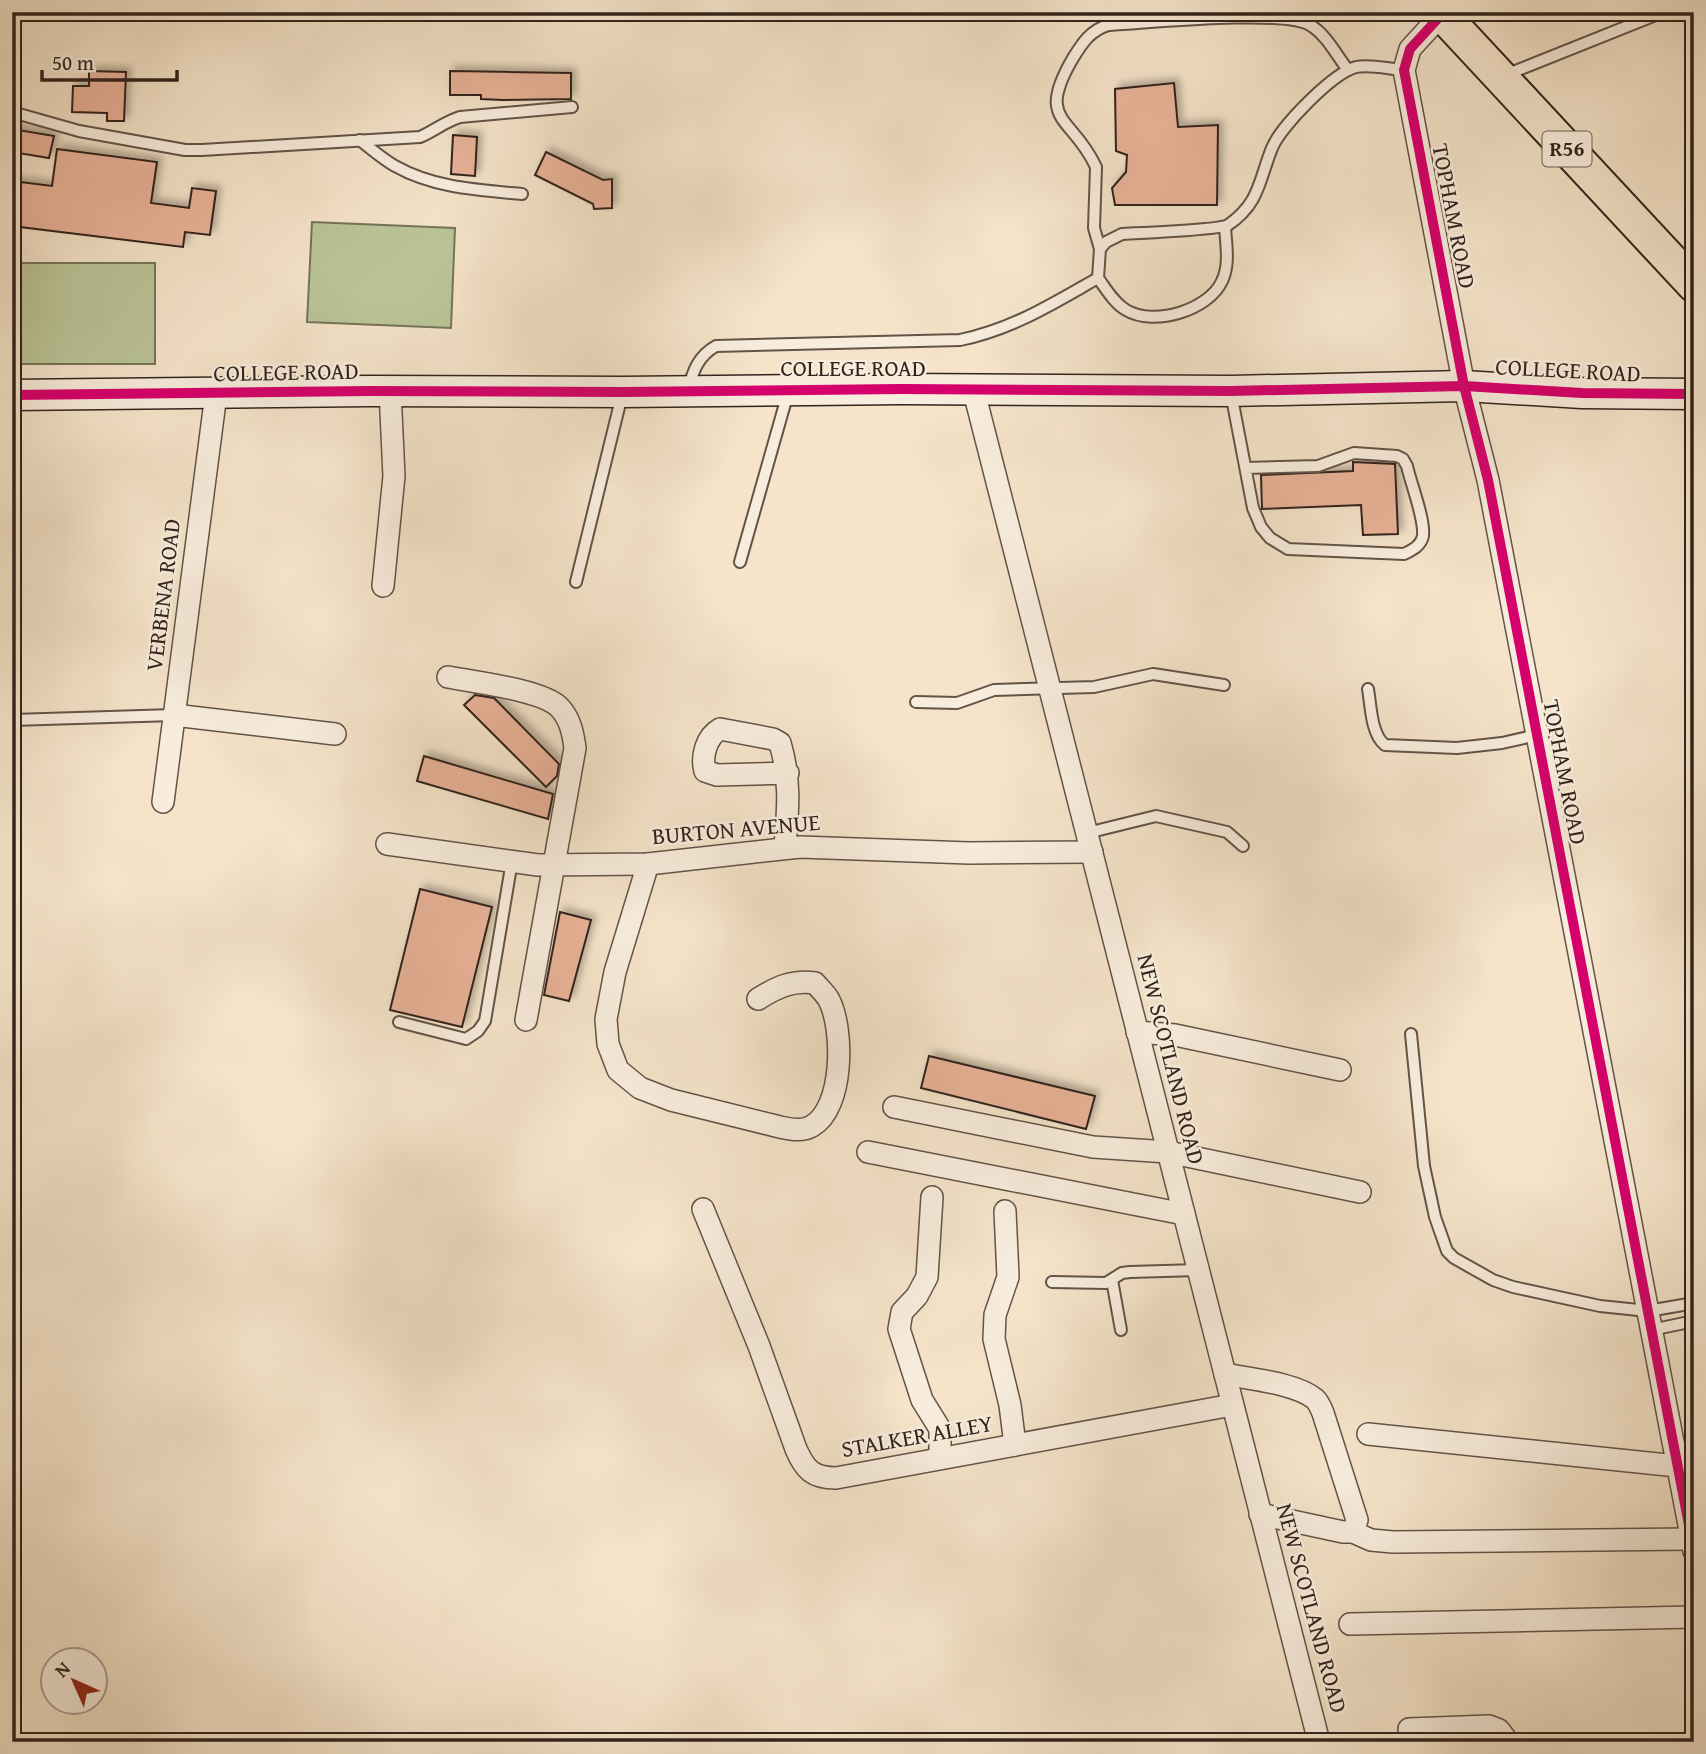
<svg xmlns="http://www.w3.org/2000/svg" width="1706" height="1754" font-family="'Gentium Book Plus',serif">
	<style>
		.green { fill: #bac498; stroke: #76745a; stroke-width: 2 }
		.building { fill: #e8b298; stroke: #32231d; stroke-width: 2; filter: url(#shadow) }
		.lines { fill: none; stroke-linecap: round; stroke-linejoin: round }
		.lane-casing { stroke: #635348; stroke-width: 14 }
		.street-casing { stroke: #635348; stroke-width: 24 }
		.secondary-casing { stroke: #32231d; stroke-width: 33 }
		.primary-casing { stroke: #32231d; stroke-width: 37 }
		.lane { stroke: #f8eddd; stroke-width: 10 }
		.street { stroke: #f8eddd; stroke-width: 21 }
		.secondary { stroke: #f8eddd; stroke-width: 30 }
		.primary { stroke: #f5e4ca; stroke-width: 33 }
		.cycleway-casing { stroke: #f8eddd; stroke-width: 15 }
		.cycleway { stroke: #d6006c; stroke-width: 10 }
		.labels { text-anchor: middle; stroke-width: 5; stroke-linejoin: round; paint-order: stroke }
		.shield { fill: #f8eddd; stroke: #6d6057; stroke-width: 2 }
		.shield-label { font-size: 21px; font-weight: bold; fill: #32231d }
		.street-label { font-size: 23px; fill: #32231d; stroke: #f8eddd }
	</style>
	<defs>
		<filter id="shadow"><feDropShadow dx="4.5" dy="-4.5" stdDeviation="3.5" flood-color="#0004"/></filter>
	</defs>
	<rect width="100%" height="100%" fill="#f5e4ca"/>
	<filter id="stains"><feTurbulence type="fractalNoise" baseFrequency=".00286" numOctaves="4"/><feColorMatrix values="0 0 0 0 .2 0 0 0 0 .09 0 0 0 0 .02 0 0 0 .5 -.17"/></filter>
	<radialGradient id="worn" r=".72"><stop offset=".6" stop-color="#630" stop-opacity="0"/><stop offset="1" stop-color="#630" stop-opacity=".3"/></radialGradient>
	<!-- green -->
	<g class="green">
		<path d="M312,222l143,6 -4,100 -144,-6z"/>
		<rect x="12" y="263" width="143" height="101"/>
	</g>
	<!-- building -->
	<g class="building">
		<path d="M89,71l37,1 -2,49h-17v-8l-35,-1 1,-26h16z"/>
		<path d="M450,71l121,2v26l-68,1 -22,-1v-4h-31z"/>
		<path d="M1174,83l4,44 40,-2 -1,80h-102l-3,-17 14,-16 1,-17 -11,-4 -1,-62z"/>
		<path d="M12,129l42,7 -5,22 -37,-6z"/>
		<path d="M453,135l24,2 -2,39 -24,-2z"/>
		<path d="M57,149l100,13 -6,41 38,5 3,-20 24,3 -6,44 -25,-3 -2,15 -171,-21v-45l40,5z"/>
		<path d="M546,152l57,28 9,-1v29l-18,1 -1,-5 -58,-29z"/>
		<path d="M1353,462l42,2 3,70 -35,1 -2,-30 -99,4 -1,-34 92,-4z"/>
		<path d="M475,695l19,3 65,66 -2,12 -11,11 -82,-82z"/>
		<path d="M424,756l129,38 -5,25 -131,-38z"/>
		<path d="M420,889l72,18 -30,120 -72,-17z"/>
		<path d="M560,912l31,8 -22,81 -25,-6z"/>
		<path d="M929,1056l166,40 -9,33 -165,-41z"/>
	</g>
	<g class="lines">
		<!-- lane casing -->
		<g class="lane-casing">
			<g id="lane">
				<path d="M14,21v-9"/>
				<path d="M1503,76l160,-64"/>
				<path d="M12,112l67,19 106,19h17l218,-13c14,-6 26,-16 40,-20l112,-10"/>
				<path d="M360,140c11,9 23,19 35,26 39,22 83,24 127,28"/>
				<path d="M1100,249l-6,-21 2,-61c-24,-52 -61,-44 -23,-109 10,-16 17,-27 35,-33 39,-2 173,-16 202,0 16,9 27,31 38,45"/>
				<path d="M1098,278c8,11 16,25 28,32 28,17 83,0 96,-29 8,-16 4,-37 3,-54"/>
				<path d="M688,390c5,-19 10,-34 28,-44l244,-6c53,-11 92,-36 138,-62l2,-29 6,-7 16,-8c17,-1 97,-4 106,-9 32,-22 31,-45 44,-77 9,-22 61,-75 84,-81 14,-3 33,2 48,3"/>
				<path d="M1231,393l22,115 8,19 9,11 18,11 116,5c8,-4 17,-8 19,-18 2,-17 -12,-52 -16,-70l-4,-7 -6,-3 -43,-3 -36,13 -72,2"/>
				<path d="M740,562l48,-169"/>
				<path d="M576,582l46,-187"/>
				<path d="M1368,689c3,17 3,45 17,56l72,3 45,-5 35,-8"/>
				<path d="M916,702l41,1 37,-13 100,-3 59,-13 71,11"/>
				<path d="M12,720l162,-5"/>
				<path d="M1087,833l69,-17 71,16 16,14"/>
				<path d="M399,1022l67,17 12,-8 7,-10 27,-160"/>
				<path d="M1411,1034l13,132 11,51 12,34 7,7 39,22 20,7 87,19 48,5 46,-8"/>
				<path d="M1112,1280l9,50"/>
				<path d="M1052,1282l54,1 16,-10 8,-1 68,-2"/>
				<path d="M1651,1330l43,-9"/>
			</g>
		</g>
		<!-- street casing -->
		<g class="street-casing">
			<g id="street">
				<path d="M1442,14l-32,35 -6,21 60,316 24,94 206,1071"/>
				<path d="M973,388l346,1354"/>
				<path d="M383,586l11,-110 -4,-85"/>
				<path d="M448,677c26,5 94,13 111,30 11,11 14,26 16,41l-49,272"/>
				<path d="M174,715l161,19"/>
				<path d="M163,802l53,-408"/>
				<path d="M387,844l151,21 110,-1 152,-17 169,6 123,-1"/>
				<path d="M785,847c3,-38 6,-66 -5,-104l-7,-4 -53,-10c-14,8 -19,28 -15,42l12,4 71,-2"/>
				<path d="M648,864l-33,108 -9,47 2,25 10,26 22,18 31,12 109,27c10,2 22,5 32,-1 32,-18 32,-97 17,-126 -3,-6 -10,-12 -14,-17 -23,-3 -38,4 -57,16"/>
				<path d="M1137,1032l38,3 165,35"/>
				<path d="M894,1107l199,40 75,5 192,40"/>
				<path d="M868,1152l316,62"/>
				<path d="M932,1197l-5,80 -10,19 -15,16 -3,17 23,71 18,29v29"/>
				<path d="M703,1209l56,137 37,103c9,21 17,29 40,29l396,-73"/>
				<path d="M1005,1211l3,66 -13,38 -1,24 16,66 5,40"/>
				<path d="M1225,1374c24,5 71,9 90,25 4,4 6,9 8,14l34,107 -4,12h-10l-83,-18"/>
				<path d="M1368,1434l309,32"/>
				<path d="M1353,1532l18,8 22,2 298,-3"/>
				<path d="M1350,1624l344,-7"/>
				<path d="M1409,1729l80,-3 10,4 9,12"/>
			</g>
		</g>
		<!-- secondary casing -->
		<g class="secondary-casing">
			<path id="secondary" d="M12,395l358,-4 253,1 278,-3 330,2 233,-5 118,7 112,1"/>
		</g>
		<!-- primary casing -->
		<g class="primary-casing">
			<path id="primary" d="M1440,12l254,273"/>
		</g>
		<!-- lane -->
		<use href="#lane" class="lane"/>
		<!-- street -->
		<use href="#street" class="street"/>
		<!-- secondary -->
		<use href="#secondary" class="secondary"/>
		<!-- primary -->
		<use href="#primary" class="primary"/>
		<!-- cycleway casing -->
		<g class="cycleway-casing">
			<g id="cycleway">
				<path d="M1442,14l-32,35 -6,21 60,316 24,94 206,1071"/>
				<path d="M12,395l358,-4 253,1 278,-3 330,2 233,-5 118,7 112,1"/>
			</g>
		</g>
		<!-- cycleway -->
		<use href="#cycleway" class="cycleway"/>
	</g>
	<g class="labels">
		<!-- shield labels -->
		<rect class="shield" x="1542.5" y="131.5" width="49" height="35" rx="5"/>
		<g class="shield-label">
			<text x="1567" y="156">R56</text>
		</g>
		<!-- street labels -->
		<g class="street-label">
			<text transform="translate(1454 216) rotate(79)" y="8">TOPHAM ROAD</text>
			<text x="853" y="376">COLLEGE ROAD</text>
			<text transform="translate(1568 370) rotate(3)" y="8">COLLEGE ROAD</text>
			<text transform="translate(286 372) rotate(-1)" y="8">COLLEGE ROAD</text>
			<text transform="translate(163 595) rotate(-83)" y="8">VERBENA ROAD</text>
			<text transform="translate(1565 772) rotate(79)" y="8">TOPHAM ROAD</text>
			<text transform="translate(736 829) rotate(-5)" y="8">BURTON AVENUE</text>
			<text transform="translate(1171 1059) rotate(76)" y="8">NEW SCOTLAND ROAD</text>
			<text transform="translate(917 1436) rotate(-10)" y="8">STALKER ALLEY</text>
			<text transform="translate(1312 1608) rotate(75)" y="8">NEW SCOTLAND ROAD</text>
		</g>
	</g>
	<!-- margin -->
	<rect width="1706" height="1754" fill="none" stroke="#f5e4ca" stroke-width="42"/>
	<rect x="14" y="14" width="1678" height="1726" fill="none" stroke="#32231d" stroke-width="3.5"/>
	<rect x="21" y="21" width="1664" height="1712" fill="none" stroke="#32231d" stroke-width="2"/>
	<!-- north arrow -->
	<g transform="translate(74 1681) rotate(315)"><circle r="33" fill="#f8eddd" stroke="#a99c90" stroke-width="2"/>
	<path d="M0-5L12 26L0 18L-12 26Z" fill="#8f2418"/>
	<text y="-10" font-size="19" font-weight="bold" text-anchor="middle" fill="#32231d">N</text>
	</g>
	<!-- scale -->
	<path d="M42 70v10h135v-10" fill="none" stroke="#32231d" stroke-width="3.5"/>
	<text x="52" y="70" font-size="21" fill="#32231d" stroke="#f8eddd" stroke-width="5" paint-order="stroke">50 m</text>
	<rect width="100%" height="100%" filter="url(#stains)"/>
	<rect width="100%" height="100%" fill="url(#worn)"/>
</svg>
